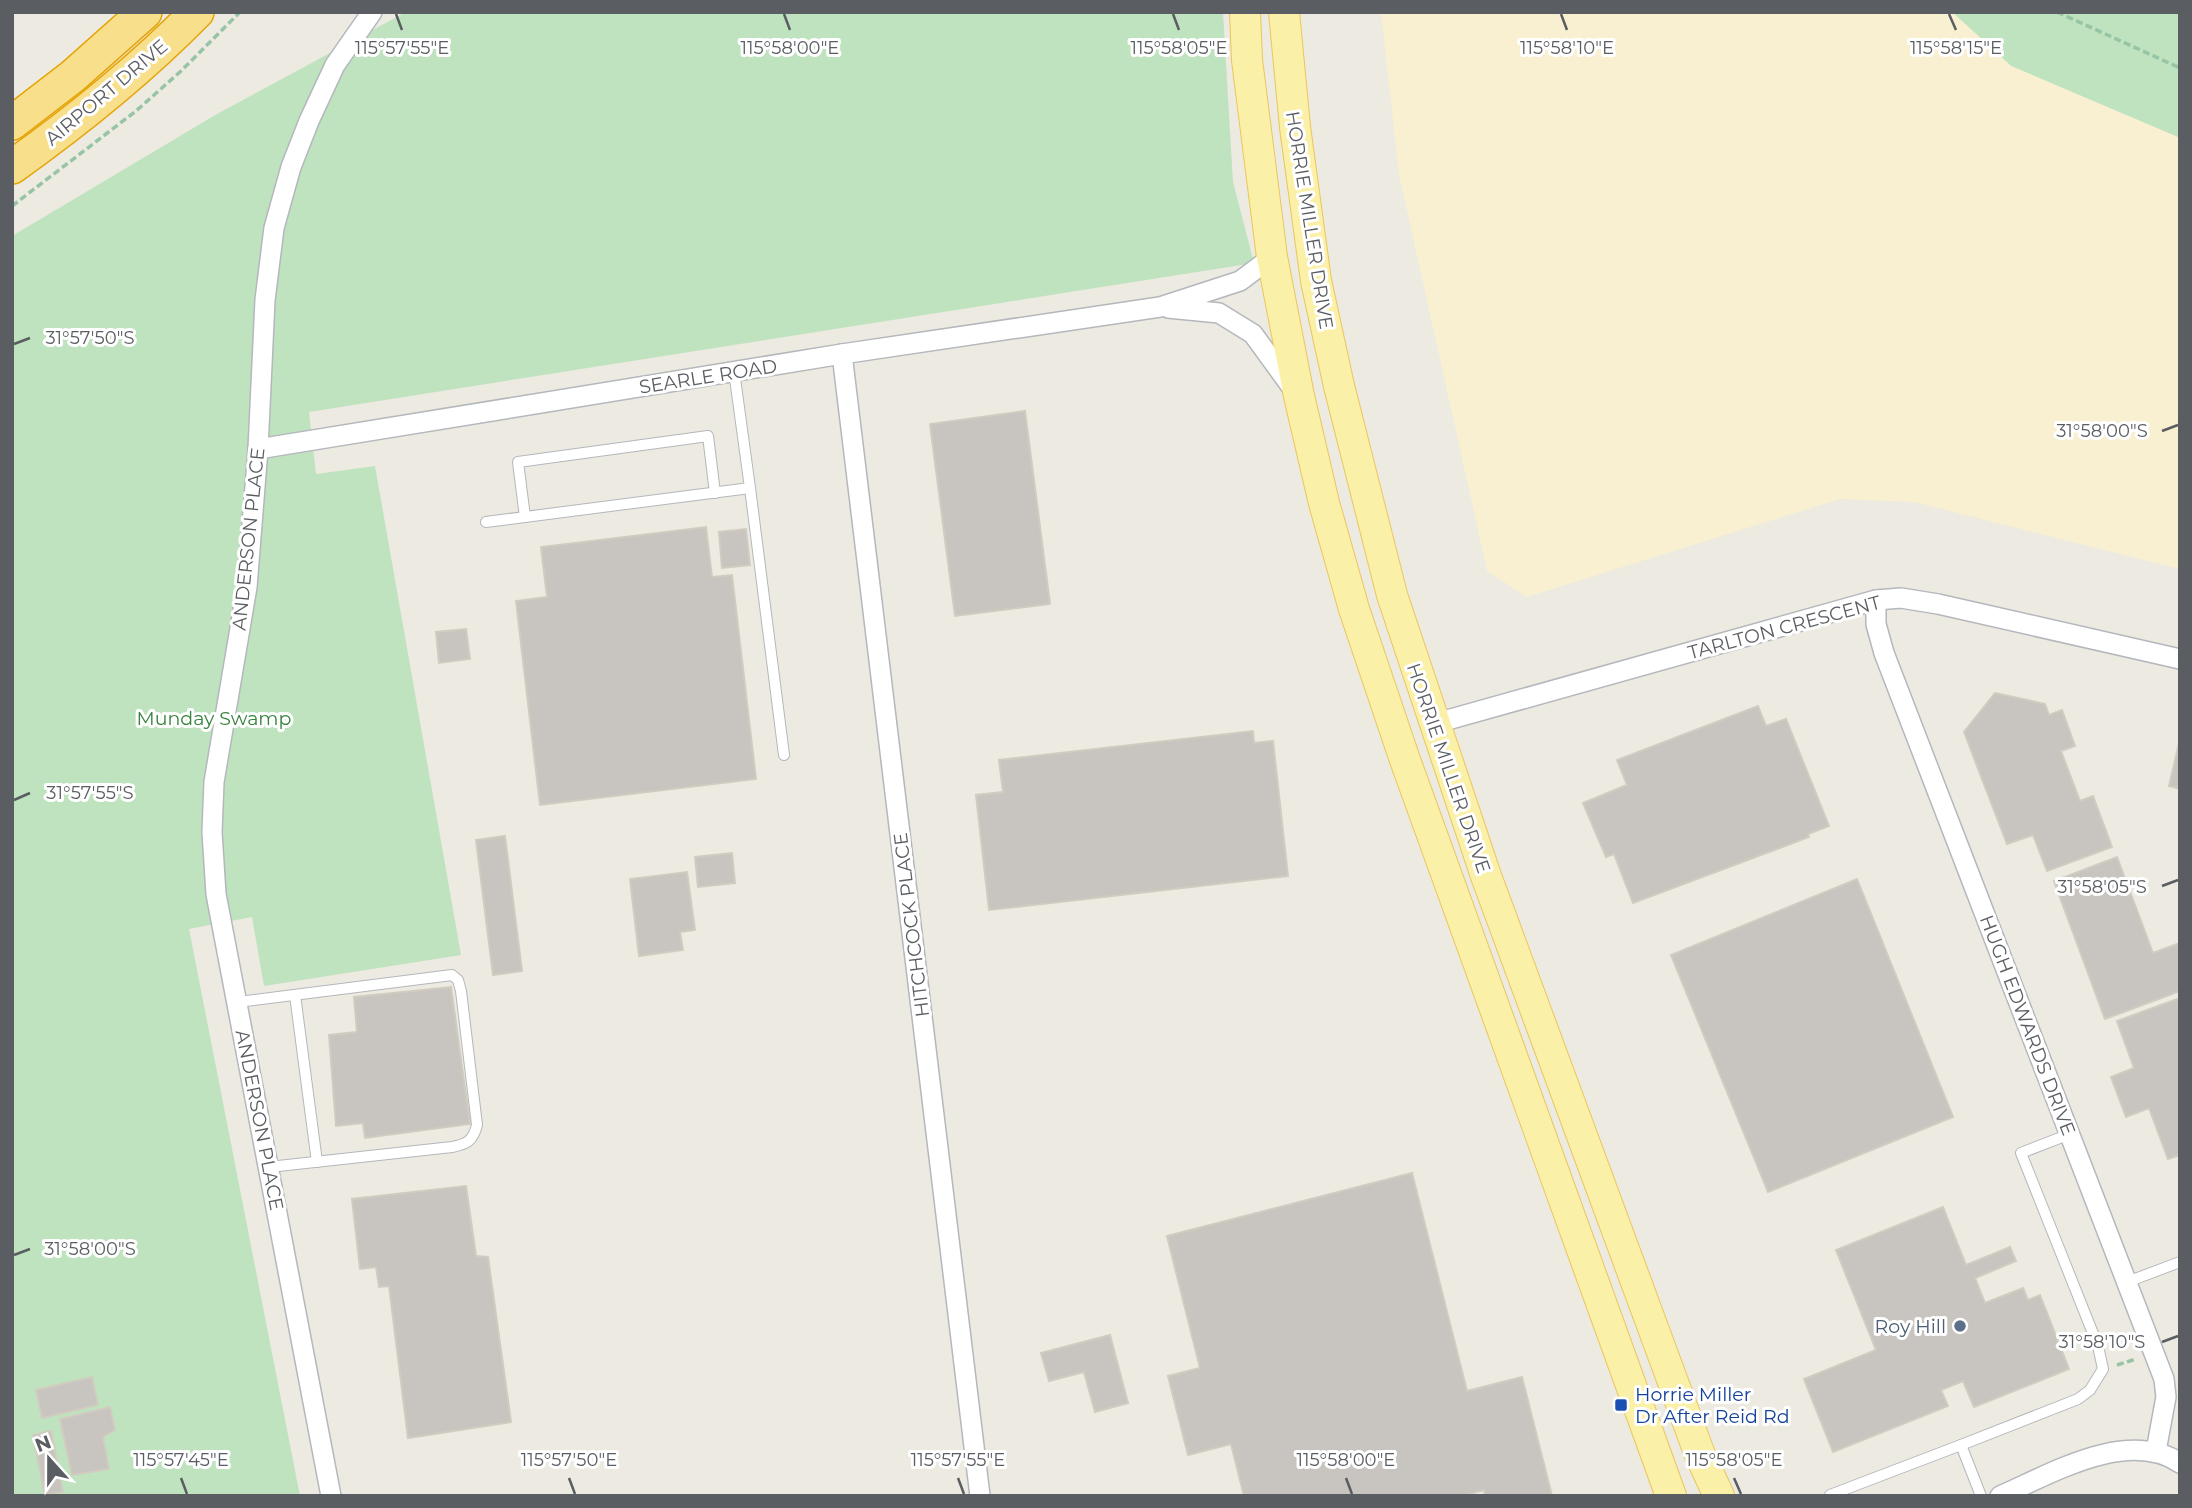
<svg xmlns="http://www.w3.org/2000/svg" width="2192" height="1508" font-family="Montserrat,sans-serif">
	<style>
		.green { fill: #bfe3bf }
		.sand { fill: #f8f0d1 }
		.building { fill: #c8c4bf; stroke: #d1ccc0; stroke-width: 2 }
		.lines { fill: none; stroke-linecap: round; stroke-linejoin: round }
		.lane-casing { stroke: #b4b7bc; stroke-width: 12 }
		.street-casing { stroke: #b4b7bc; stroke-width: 22 }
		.primary-casing { stroke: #ebc65c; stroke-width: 32 }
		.highway-casing { stroke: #e5a509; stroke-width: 36 }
		.path { stroke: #98c4a6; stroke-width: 3.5; stroke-dasharray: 7 3.5; stroke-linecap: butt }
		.lane { stroke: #fff; stroke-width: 10 }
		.street { stroke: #fff; stroke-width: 19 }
		.primary { stroke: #fbf0a7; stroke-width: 30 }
		.highway { stroke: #f8df8c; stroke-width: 33 }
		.ticks { fill: none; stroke: #5a5d62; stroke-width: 2.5 }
		.service-dot { fill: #5c6f8a; stroke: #fff; stroke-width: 2.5 }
		.transit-dot { fill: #1a4fb4; stroke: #fff; stroke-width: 2.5 }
		.labels { text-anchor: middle; stroke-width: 6; stroke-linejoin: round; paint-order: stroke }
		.street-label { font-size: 19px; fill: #5a5d62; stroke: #fff }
		.park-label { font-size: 19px; fill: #38833d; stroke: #fff }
		.service-label { font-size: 19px; fill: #4e5e75; stroke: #fff; text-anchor: end }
		.transit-label { font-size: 19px; fill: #164399; stroke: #fff; text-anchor: start }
		.ticks-label { font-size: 18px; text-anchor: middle; fill: #5a5d62; stroke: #fff; stroke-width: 6; stroke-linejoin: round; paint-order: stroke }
	</style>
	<rect width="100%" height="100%" fill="#eceae1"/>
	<!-- green -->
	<g class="green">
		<path d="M406,12h817l10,170 21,81 -945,149 7,62 59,-8 86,489 -197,31 -12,-69 -63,12 111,567h-288v-1260l205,-122z"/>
		<path d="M1952,12h228v126l-169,-72z"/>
	</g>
	<!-- sand -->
	<path class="sand" d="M1381,12h571l59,54 169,72v431l-266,-67 -74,-3 -313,98 -40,-26 -88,-396z"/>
	<!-- building -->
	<g class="building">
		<path d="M1025,411l25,193 -95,12 -25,-192z"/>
		<path d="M706,527l6,50 20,-2 24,204 -216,26 -24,-204 31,-4 -6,-50z"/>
		<path d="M746,529l4,36 -28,3 -3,-36z"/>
		<path d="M466,629l4,30 -31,4 -3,-31z"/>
		<path d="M1995,693l50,11 4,11 13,-5 13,36 -14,5 19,50 13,-5 19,51 -65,24 -14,-36 -26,9 -43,-112z"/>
		<path d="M1758,706l8,20 20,-7 43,107 -21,8 1,3 -176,66 -19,-49 -8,3 -23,-54 44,-18 -10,-25z"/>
		<path d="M1253,731l1,12 19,-2 15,135 -299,34 -13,-115 27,-3 -4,-32z"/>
		<path d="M2180,739v50l-11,-3z"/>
		<path d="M505,836l17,135 -29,4 -17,-135z"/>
		<path d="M732,853l3,30 -37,4 -3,-30z"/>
		<path d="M2117,857l36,96 27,-10v48l-75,28 -51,-138z"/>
		<path d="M687,872l8,58 -15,2 3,18 -44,6 -9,-77z"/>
		<path d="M1857,879l96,238 -185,75 -97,-237z"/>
		<path d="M451,987l19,137 -105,14 -2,-15 -27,3 -7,-91 28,-3 -3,-35z"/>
		<path d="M2180,998v157l-12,4 -19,-51 -23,9 -15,-40 23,-9 -17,-47z"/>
		<path d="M1412,1173l55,218 55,-14 30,119h-67l-1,-6 -23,6h-217l-13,-52 -43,11 -20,-79 32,-8 -33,-132z"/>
		<path d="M466,1186l10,70 12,1 23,165 -103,16 -19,-152 -10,1 -3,-20 -16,2 -8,-70z"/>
		<path d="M1943,1207l23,58 44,-18 6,14 -41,17 10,25 38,-15 5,12 12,-5 29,74 -95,38 -11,-26 -22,9 7,16 -115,46 -29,-73 72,-29 -40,-100z"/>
		<path d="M1110,1335l18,68 -33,9 -11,-40 -35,9 -8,-28z"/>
		<path d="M92,1377l6,28 -56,13 -6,-28z"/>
		<path d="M110,1407l5,23 -12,7 6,32 -37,6 -12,-56z"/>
		<path d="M51,1431l12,61 -18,3 -12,-60z"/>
	</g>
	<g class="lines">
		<!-- lane casing -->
		<g class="lane-casing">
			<g id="lane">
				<path d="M750,488l34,267"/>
				<path d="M525,517l-7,-55 190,-26 7,57"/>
				<path d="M486,522l264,-34 -16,-117"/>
				<path d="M295,995l22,167"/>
				<path d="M238,1002l214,-27 6,5 3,11 16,134c-4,16 -10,19 -25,22l-183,20"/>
				<path d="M2127,1282l53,-20"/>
				<path d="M1961,1445l117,-46 12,-9 13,-21 -5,-23 -77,-193 49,-19"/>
				<path d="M1830,1495l131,-50 20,51"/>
			</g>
		</g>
		<!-- street casing -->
		<g class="street-casing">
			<g id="street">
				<path d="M1168,308l51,5 34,21 40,55"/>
				<path d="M842,354l138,1142"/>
				<path d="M258,449l584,-95 318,-47 80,-26 32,-24"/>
				<path d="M1876,600v24l8,29 280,726 2,18 -10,54"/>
				<path d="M1433,724l443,-124 25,-2 37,6 242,55"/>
				<path d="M331,1496l-115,-602 -4,-62 2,-50 33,-195 11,-138 7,-149 9,-72 17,-61 18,-46 26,-56 37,-53"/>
				<path d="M2000,1496c51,-22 127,-68 180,-33"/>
			</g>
		</g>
		<!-- primary casing -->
		<g class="primary-casing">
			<g id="primary">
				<path d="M1245,12l2,48 25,197 27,139 25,107 30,106 51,151 266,736"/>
				<path d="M1284,12l11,115 21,154 23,105 53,209 94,281 214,579 19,41"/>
			</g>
		</g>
		<!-- highway casing -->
		<g class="highway-casing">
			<g id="highway">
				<path d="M12,123l61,-47 72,-64"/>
				<path d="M12,167c66,-47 128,-97 185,-155"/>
			</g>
		</g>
		<!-- path -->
		<g class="path">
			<path d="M2057,12l123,56"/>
			<path d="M12,206l124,-95 45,-40 59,-59"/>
			<path d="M2117,1365l19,-6"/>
		</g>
		<!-- lane -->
		<use href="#lane" class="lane"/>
		<!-- street -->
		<use href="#street" class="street"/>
		<!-- primary -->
		<use href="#primary" class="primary"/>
		<!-- highway -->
		<use href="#highway" class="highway"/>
	</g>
	<!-- ticks -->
	<path class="ticks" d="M396,14l6,16M784,14l6,16M1173,14l6,16M1561,14l6,16M1949,14l7,16M14,344l16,-6M2162,431l16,-6M14,800l16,-7M2162,886l16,-6M14,1255l16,-6M2162,1342l16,-6M181,1478l6,16M569,1478l6,16M958,1478l6,16M1346,1478l6,16M1734,1478l7,16"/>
	<!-- markers -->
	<circle class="service-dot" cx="1960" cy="1326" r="7"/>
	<rect class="transit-dot" x="1614" y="1398" width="14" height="14" rx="3.5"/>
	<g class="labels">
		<!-- street labels -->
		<g class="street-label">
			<text transform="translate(106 92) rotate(-40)" y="7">AIRPORT DRIVE</text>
			<text transform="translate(1310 220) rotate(81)" y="7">HORRIE MILLER DRIVE</text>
			<text transform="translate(708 376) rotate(-9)" y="7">SEARLE ROAD</text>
			<text transform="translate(248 539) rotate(-84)" y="7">ANDERSON PLACE</text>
			<text transform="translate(1784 627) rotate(-15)" y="7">TARLTON CRESCENT</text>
			<text transform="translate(1449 768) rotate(71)" y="7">HORRIE MILLER DRIVE</text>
			<text transform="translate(911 925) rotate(-97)" y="7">HITCHCOCK PLACE</text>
			<text transform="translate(2028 1025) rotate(69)" y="7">HUGH EDWARDS DRIVE</text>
			<text transform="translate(260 1120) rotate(79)" y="7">ANDERSON PLACE</text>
		</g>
		<!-- park labels -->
		<g class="park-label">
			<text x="214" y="725">Munday Swamp</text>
		</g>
		<!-- service labels -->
		<g class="service-label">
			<text x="1946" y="1333">Roy Hill</text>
		</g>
		<!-- transit labels -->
		<g class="transit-label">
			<text x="1635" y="1401">Horrie Miller<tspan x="1635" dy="22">Dr After Reid Rd</tspan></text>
		</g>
	</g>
	<g class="ticks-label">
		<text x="402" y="54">115°57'55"E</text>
		<text x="790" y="54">115°58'00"E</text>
		<text x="1179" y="54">115°58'05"E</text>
		<text x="1567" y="54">115°58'10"E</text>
		<text x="1956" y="54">115°58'15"E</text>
		<text x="90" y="344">31°57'50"S</text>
		<text x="2102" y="437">31°58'00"S</text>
		<text x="90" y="799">31°57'55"S</text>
		<text x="2102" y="893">31°58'05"S</text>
		<text x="90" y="1255">31°58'00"S</text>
		<text x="2102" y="1348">31°58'10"S</text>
		<text x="181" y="1466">115°57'45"E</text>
		<text x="569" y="1466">115°57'50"E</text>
		<text x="958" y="1466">115°57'55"E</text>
		<text x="1346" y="1466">115°58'00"E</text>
		<text x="1734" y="1466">115°58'05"E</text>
	</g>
	<!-- border -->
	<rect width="2192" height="1508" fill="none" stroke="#5a5d62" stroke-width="28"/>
	<!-- north arrow -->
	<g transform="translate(49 1459) rotate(339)" stroke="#ffffff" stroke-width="5" paint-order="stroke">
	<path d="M0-5L12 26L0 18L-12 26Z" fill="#5a5d62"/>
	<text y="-10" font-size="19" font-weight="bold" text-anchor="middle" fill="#5a5d62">N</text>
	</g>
</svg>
